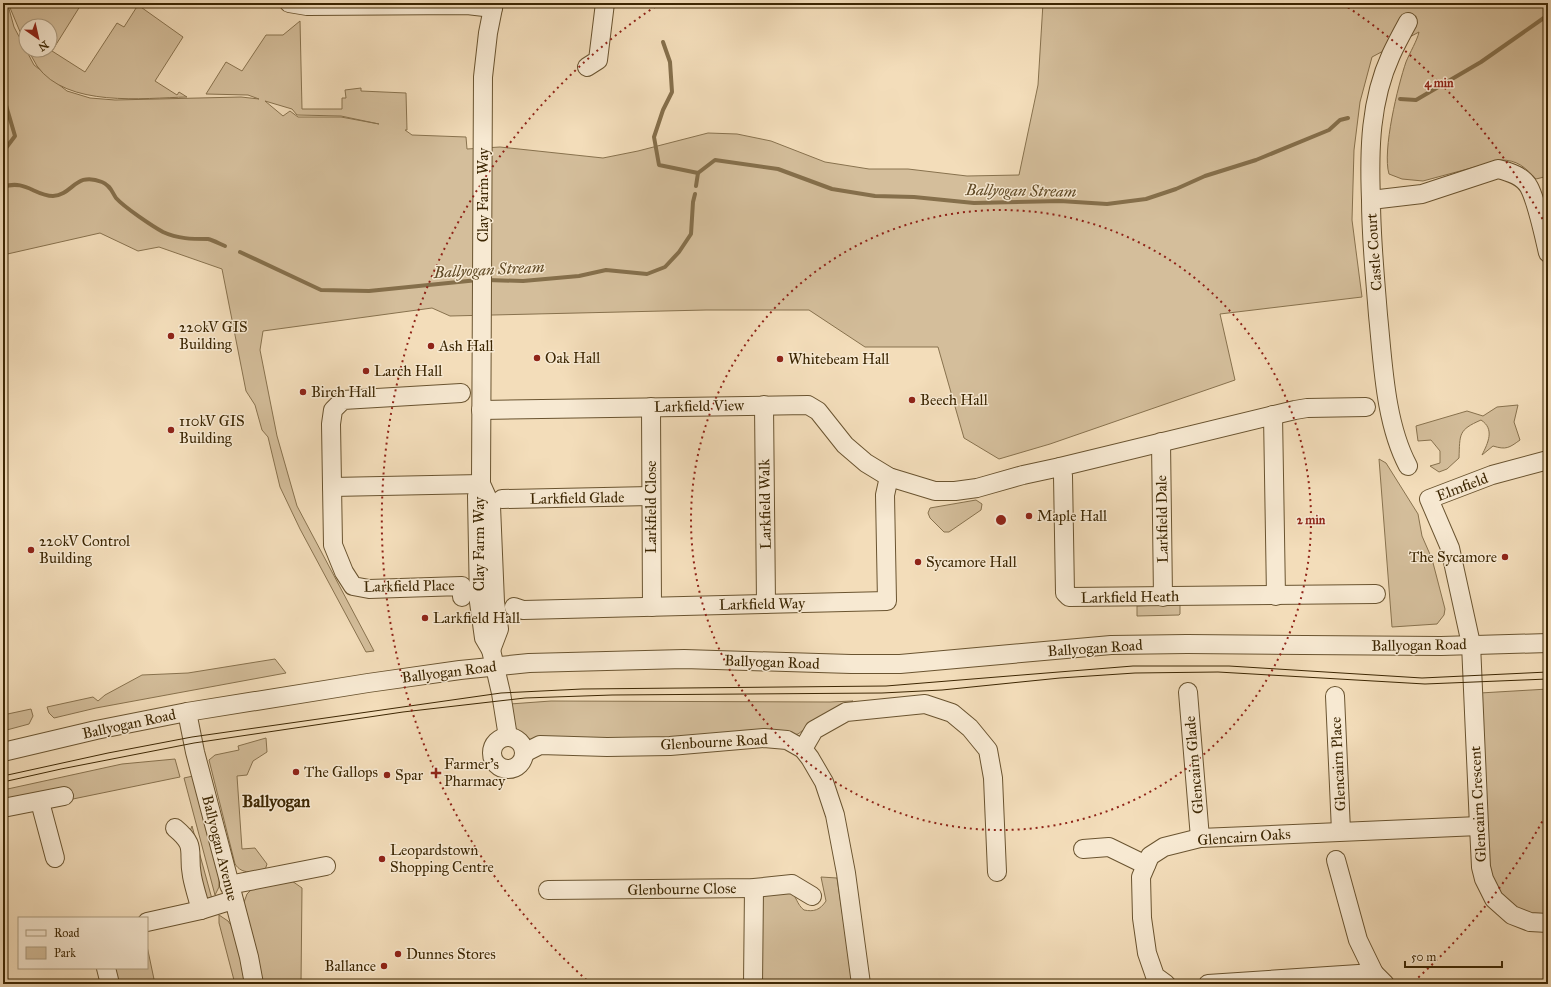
<svg xmlns="http://www.w3.org/2000/svg" width="1551" height="987" font-family="'IM FELL Great Primer',serif">
	<style>
		.green { fill: #d4be9b; stroke: #88724e; fill-rule: evenodd }
		.lines { fill: none; stroke-linecap: round; stroke-linejoin: round }
		.stream { stroke: #856f4b; stroke-width: 4 }
		.minor-casing { stroke: #6a5430; stroke-width: 20 }
		.minor { stroke: #f7e9d2; stroke-width: 18 }
		.tram { stroke: #3c2602; stroke-width: 1 }
		.ring { fill: none; stroke: #8f2418; stroke-width: 2; stroke-dasharray: 2 4 }
		.poi-dot { fill: #8f2418; stroke: #f7e9d2; stroke-width: 1.5 }
		.labels { text-anchor: middle; stroke-width: 3; stroke-linejoin: round; paint-order: stroke }
		.street-label { font-size: 15px; fill: #3c2602; stroke: #f7e9d2 }
		.poi-label { font-size: 15px; fill: #3c2602; stroke: #f7e9d2; text-anchor: start }
		.water-label { font-size: 16px; font-style: italic; fill: #604a26; stroke: #f7e9d2 }
		.quarter-label { font-size: 17px; font-weight: bold; fill: #3c2602; stroke: #f7e9d2 }
		.centre { fill: #8f2418; stroke: #f7e9d2; stroke-width: 2 }
		.ring-label { font-size: 12px; text-anchor: middle; font-weight: bold; fill: #8f2418; stroke: #f7e9d2; stroke-width: 3; stroke-linejoin: round; paint-order: stroke }
	</style>
	<rect width="100%" height="100%" fill="#f3ddba"/>
	<filter id="stains"><feTurbulence type="fractalNoise" baseFrequency=".005" numOctaves="4"/><feColorMatrix values="0 0 0 0 .2 0 0 0 0 .09 0 0 0 0 .02 0 0 0 .5 -.17"/></filter>
	<radialGradient id="worn" r=".72"><stop offset=".6" stop-color="#630" stop-opacity="0"/><stop offset="1" stop-color="#630" stop-opacity=".3"/></radialGradient>
	<!-- green -->
	<g class="green">
		<path d="M3,3l5,2 6,22 20,38 33,26 23,7 25,2 126,-3 18,2 -11,-4 -42,-1 20,-32 16,9 24,-36h17l17,-14 2,88h40v-11h4l-1,-8 16,-2v3l45,2 1,37h-2l7,5 54,2 1,12 33,-2 103,11 35,-7 70,-18 29,1 34,7 54,21 44,7h39l59,7 52,-1 19,-90 5,-82h505v173l-12,3c-11,-12 -19,-19 -35,-19l-78,21 -21,-2 -13,-5c-7,-23 9,-89 17,-112 4,-10 11,-21 13,-30l-47,25 -12,45 -6,48 -2,70 10,77 -142,17 15,66 -185,64 -51,15 -35,-21 -26,-91h-73l-56,-37h-103l-256,6 -18,-8 -169,23 -3,19 17,86 20,70 77,145 -8,1 -66,-123 -20,-42 -12,-50 -6,-7 -7,-25 -9,-14 -24,-122 -63,-22 -21,4 -38,-18 -97,22zM265,101l27,8 5,6 44,1 38,8 -38,-7h-43l-8,-6 -7,5z"/>
		<path d="M8,3h74l-30,48 33,21 32,-49 7,4 14,-22 45,32 -28,44 22,14 2,-3 8,5c-44,1 -120,11 -150,-31 -3,-5 -6,-11 -9,-16h22v-24h-24v20z"/>
		<path d="M1518,405l-4,17 6,18c-11,8 -14,10 -27,6l-11,9c6,-12 13,-26 -1,-35 -23,10 -21,14 -22,38l-12,11 -8,3 -9,-6 10,-3v-12l-9,-11 -13,1 -2,-15 51,-15 16,5 14,-9z"/>
		<path d="M1379,459l7,4 32,51 4,22 10,23 13,50 -1,6 -7,9 -45,3z"/>
		<path d="M976,500l6,4 -1,6 -32,22h-5l-14,-14 -2,-5 2,-5z"/>
		<path d="M1180,604v10l-1,1 -42,1v-10z"/>
		<path d="M275,659l11,14 -190,35 -42,10 -5,-5 -2,-6 46,-10 5,4 7,-6 37,-20 46,-2z"/>
		<path d="M1548,689v228l-27,-5 -25,-23 -8,-25 -8,-171z"/>
		<path d="M551,701l279,1 23,-1 -30,14 -25,19 -5,1c-71,3 -142,5 -213,5 -13,0 -47,3 -57,-3 -11,-7 -11,-21 -13,-33z"/>
		<path d="M31,709l2,7 -4,8 -26,7v-16z"/>
		<path d="M266,738l1,14 -14,9 -6,14 -10,1 5,73 13,-1 12,16 -2,6c-11,2 -23,5 -30,-6l-26,-104 6,-5 24,-5 -1,-4z"/>
		<path d="M175,759l5,18 -112,23 -65,1v-11l119,-26z"/>
		<path d="M193,776l26,101v10l-4,8 -31,-117z"/>
		<path d="M192,826l20,73h-7l-15,-68z"/>
		<path d="M821,877l16,1 16,106h-91v-84l2,-5 26,-4c6,4 7,14 14,19 10,2 16,0 22,-9z"/>
		<path d="M292,881l10,7 -1,96h-40l-18,-79 4,-11 5,-5z"/>
		<path d="M219,915l9,6 5,7 14,56h-12l-16,-61z"/>
		<path d="M147,946l8,38h-39l-3,-16h34z"/>
	</g>
	<g class="lines">
		<!-- stream -->
		<g class="stream">
			<path d="M663,42l7,20 2,30 -9,18 -9,27 5,28 39,8"/>
			<path d="M3,95l12,41 -12,16"/>
			<path d="M1400,99l16,1 65,-38 67,-47"/>
			<path d="M696,186l2,-13 17,-13 63,9 54,20 43,7 39,1 60,6 86,-2 47,3 39,-5 30,-10 29,-13 51,-16 73,-30 11,-10 8,-2"/>
			<path d="M3,187c22,-8 32,9 50,9 20,-1 22,-25 49,-14 8,3 10,10 14,16 8,9 36,28 47,34 15,7 29,7 45,7 5,1 12,5 17,7"/>
			<path d="M240,252l81,38 48,1 109,-11"/>
			<path d="M487,280l36,1 56,-5 27,-6 41,4 18,-7 14,-15 12,-18 2,-32 2,-8"/>
		</g>
		<!-- minor casing -->
		<g class="minor-casing">
			<g id="minor">
				<path d="M289,3l18,3 160,-1 26,3"/>
				<path d="M494,3l-6,30 -5,44 -2,407 -4,12 2,106 5,36 7,12 10,43 7,44"/>
				<path d="M587,67l11,-7 7,-57"/>
				<path d="M1371,200c-2,-50 -1,-99 20,-145 5,-11 11,-22 17,-33"/>
				<path d="M461,393l-118,7 -10,10 -2,14 2,121 11,27 9,14 16,3 93,-3v11"/>
				<path d="M764,405l2,199"/>
				<path d="M651,407l1,200"/>
				<path d="M481,410l327,-5 10,6 27,34 21,18 23,14 46,14h20l22,-3 46,-13 37,-8 3,9 2,117 4,4 307,-3"/>
				<path d="M1273,415l3,181"/>
				<path d="M1161,442l2,155"/>
				<path d="M1548,460l-56,15 -63,24 21,49 21,96 8,182 2,41 3,12 10,20 18,16 18,7 18,1"/>
				<path d="M1408,466c-23,-43 -25,-103 -30,-151 -3,-39 -7,-77 -7,-115l51,-6 76,-25c12,3 25,7 31,18 8,15 15,49 19,66"/>
				<path d="M1060,467l235,-57 12,-2 59,-1"/>
				<path d="M481,484l10,22 4,96 4,27 -8,21"/>
				<path d="M332,487l149,-3"/>
				<path d="M502,499l149,-3"/>
				<path d="M514,607l9,3 364,-9 -2,-106 4,-18"/>
				<path d="M1188,692l12,146"/>
				<path d="M1335,696l6,135"/>
				<path d="M187,712l8,40 54,205 5,27"/>
				<circle cx="508" cy="753" r="16"/>
				<path d="M803,749l11,-19 32,-18 79,-8 27,9 18,15 18,22 5,28 4,94"/>
				<path d="M3,752l93,-22 91,-18 181,-29 92,-13 69,-7 155,-4 167,5h49l211,-19 76,-1 254,2 107,-3"/>
				<path d="M524,753l16,-8 67,2 63,-1 94,-8 23,2 16,9 7,9 14,24 11,33 11,58 15,111"/>
				<path d="M40,802l15,56"/>
				<path d="M3,808l61,-12"/>
				<path d="M175,828c23,19 12,23 17,48 2,11 6,23 9,34"/>
				<path d="M1083,849l26,-2 37,18"/>
				<path d="M1336,860l22,80 16,33"/>
				<path d="M229,885l97,-19"/>
				<path d="M548,890l206,-2 38,-4 20,12"/>
				<path d="M147,922l54,-12 32,-10"/>
				<path d="M106,968l4,16"/>
				<path d="M753,984l1,-96"/>
				<path d="M1166,984l-11,-8 -8,-23 -5,-35 -1,-41 9,-21 14,-9 36,-9 279,-12"/>
				<path d="M1208,984l166,-11 11,11"/>
			</g>
		</g>
		<!-- minor -->
		<use href="#minor" class="minor"/>
		<!-- tram -->
		<g class="tram">
			<path d="M3,776l105,-23 84,-16 309,-44 81,-4 304,-3 247,-20h96l193,12 126,-6"/>
			<path d="M3,782l58,-13 133,-26 209,-31 122,-14 87,-3 270,-2 60,-3 118,-12 75,-5 83,-1 207,12 123,-5"/>
		</g>
	</g>
	<!-- distance rings -->
	<g class="ring">
		<circle cx="1001" cy="520" r="310"/>
		<path d="M1548 811A619 619 0 0 1 1411 984M591 984A619 619 0 0 1 659 4M1343 4A619 619 0 0 1 1548 229"/>
	</g>
	<!-- markers -->
	<g class="poi-dot">
		<circle cx="171" cy="336" r="4"/>
		<circle cx="431" cy="346" r="4"/>
		<circle cx="537" cy="358" r="4"/>
		<circle cx="780" cy="359" r="4"/>
		<circle cx="366" cy="371" r="4"/>
		<circle cx="303" cy="392" r="4"/>
		<circle cx="912" cy="400" r="4"/>
		<circle cx="171" cy="430" r="4"/>
		<circle cx="1029" cy="516" r="4"/>
		<circle cx="31" cy="550" r="4"/>
		<circle cx="1505" cy="557" r="4"/>
		<circle cx="918" cy="562" r="4"/>
		<circle cx="425" cy="618" r="4"/>
		<circle cx="296" cy="772" r="4"/>
		<path d="M434 767h4v4h4v4h-4v4h-4v-4h-4v-4h4z"/>
		<circle cx="387" cy="775" r="4"/>
		<circle cx="382" cy="859" r="4"/>
		<circle cx="398" cy="954" r="4"/>
		<circle cx="384" cy="966" r="4"/>
	</g>
	<g class="labels">
		<!-- street labels -->
		<g class="street-label">
			<text transform="translate(483 195) rotate(-90)" y="5">Clay Farm Way</text>
			<text transform="translate(1374 252) rotate(-94)" y="5">Castle Court</text>
			<text transform="translate(699 406) rotate(-1)" y="5">Larkfield View</text>
			<text transform="translate(1462 487) rotate(-21)" y="5">Elmfield</text>
			<text transform="translate(577 498) rotate(-1)" y="5">Larkfield Glade</text>
			<text transform="translate(765 504) rotate(-91)" y="5">Larkfield Walk</text>
			<text transform="translate(651 507) rotate(-90)" y="5">Larkfield Close</text>
			<text transform="translate(1162 519) rotate(-91)" y="5">Larkfield Dale</text>
			<text transform="translate(479 544) rotate(-90)" y="5">Clay Farm Way</text>
			<text transform="translate(409 586) rotate(-1)" y="5">Larkfield Place</text>
			<text transform="translate(1130 597) rotate(-1)" y="5">Larkfield Heath</text>
			<text transform="translate(762 604) rotate(-1)" y="5">Larkfield Way</text>
			<text transform="translate(1419 645) rotate(-1)" y="5">Ballyogan Road</text>
			<text transform="translate(1095 648) rotate(-4)" y="5">Ballyogan Road</text>
			<text transform="translate(772 662) rotate(2)" y="5">Ballyogan Road</text>
			<text transform="translate(449 672) rotate(-7)" y="5">Ballyogan Road</text>
			<text transform="translate(129 724) rotate(-12)" y="5">Ballyogan Road</text>
			<text transform="translate(714 742) rotate(-3)" y="5">Glenbourne Road</text>
			<text transform="translate(1338 764) rotate(-93)" y="5">Glencairn Place</text>
			<text transform="translate(1194 765) rotate(-95)" y="5">Glencairn Glade</text>
			<text transform="translate(1478 804) rotate(-93)" y="5">Glencairn Crescent</text>
			<text transform="translate(1244 837) rotate(-4)" y="5">Glencairn Oaks</text>
			<text transform="translate(220 848) rotate(76)" y="5">Ballyogan Avenue</text>
			<text transform="translate(682 889) rotate(-1)" y="5">Glenbourne Close</text>
		</g>
		<!-- poi labels -->
		<g class="poi-label">
			<text x="179" y="332">220kV GIS<tspan x="179" dy="17">Building</tspan></text>
			<text x="439" y="351">Ash Hall</text>
			<text x="545" y="363">Oak Hall</text>
			<text x="788" y="364">Whitebeam Hall</text>
			<text x="374" y="376">Larch Hall</text>
			<text x="311" y="397">Birch Hall</text>
			<text x="920" y="405">Beech Hall</text>
			<text x="179" y="426">110kV GIS<tspan x="179" dy="17">Building</tspan></text>
			<text x="1037" y="521">Maple Hall</text>
			<text x="39" y="546">220kV Control<tspan x="39" dy="17">Building</tspan></text>
			<text x="1497" y="562" text-anchor="end">The Sycamore</text>
			<text x="926" y="567">Sycamore Hall</text>
			<text x="433" y="623">Larkfield Hall</text>
			<text x="444" y="769">Farmer's<tspan x="444" dy="17">Pharmacy</tspan></text>
			<text x="304" y="777">The Gallops</text>
			<text x="395" y="780">Spar</text>
			<text x="390" y="855">Leopardstown<tspan x="390" dy="17">Shopping Centre</tspan></text>
			<text x="406" y="959">Dunnes Stores</text>
			<text x="376" y="971" text-anchor="end">Ballance</text>
		</g>
		<!-- water labels -->
		<g class="water-label">
			<text transform="translate(1021 190) rotate(1)" y="6">Ballyogan Stream</text>
			<text transform="translate(489 269) rotate(-3)" y="6">Ballyogan Stream</text>
		</g>
		<!-- quarter labels -->
		<g class="quarter-label">
			<text x="276" y="807">Ballyogan</text>
		</g>
	</g>
	<circle cx="1001" cy="520" r="6" class="centre"/>
	<g class="ring-label">
		<text x="1439" y="87">4 min</text>
		<text x="1311" y="524">2 min</text>
	</g>
	<!-- margin -->
	<rect width="1551" height="987" fill="none" stroke="#f3ddba" stroke-width="16"/>
	<rect x="4" y="4" width="1543" height="979" fill="none" stroke="#3c2602" stroke-width="2"/>
	<rect x="8" y="8" width="1535" height="971" fill="none" stroke="#3c2602"/>
	<!-- legend -->
	<rect x="18" y="917" width="130" height="52" fill="#f7e9d2" stroke="#ac9b7f"/>
	<rect x="26" y="930" width="20" height="6" fill="#f7e9d2" stroke="#ac9b7f"/>
	<text x="54" y="937" font-size="12" fill="#3c2602">Road</text>
	<rect x="26" y="947" width="20" height="12" fill="#d4be9b" stroke="#ac9b7f"/>
	<text x="54" y="957" font-size="12" fill="#3c2602">Park</text>
	<!-- north arrow -->
	<g transform="translate(38 38) rotate(146)"><circle r="19" fill="#f7e9d2" stroke="#ac9b7f"/>
	<path d="M0-3L7 15L0 10L-7 15Z" fill="#8f2418"/>
	<text y="-6" font-size="11" font-weight="bold" text-anchor="middle" fill="#3c2602">N</text>
	</g>
	<!-- scale -->
	<path d="M1405 961v6h97v-6" fill="none" stroke="#3c2602" stroke-width="2"/>
	<text x="1411" y="961" font-size="12" fill="#3c2602" stroke="#f7e9d2" stroke-width="3" paint-order="stroke">50 m</text>
	<rect width="100%" height="100%" filter="url(#stains)"/>
	<rect width="100%" height="100%" fill="url(#worn)"/>
</svg>
